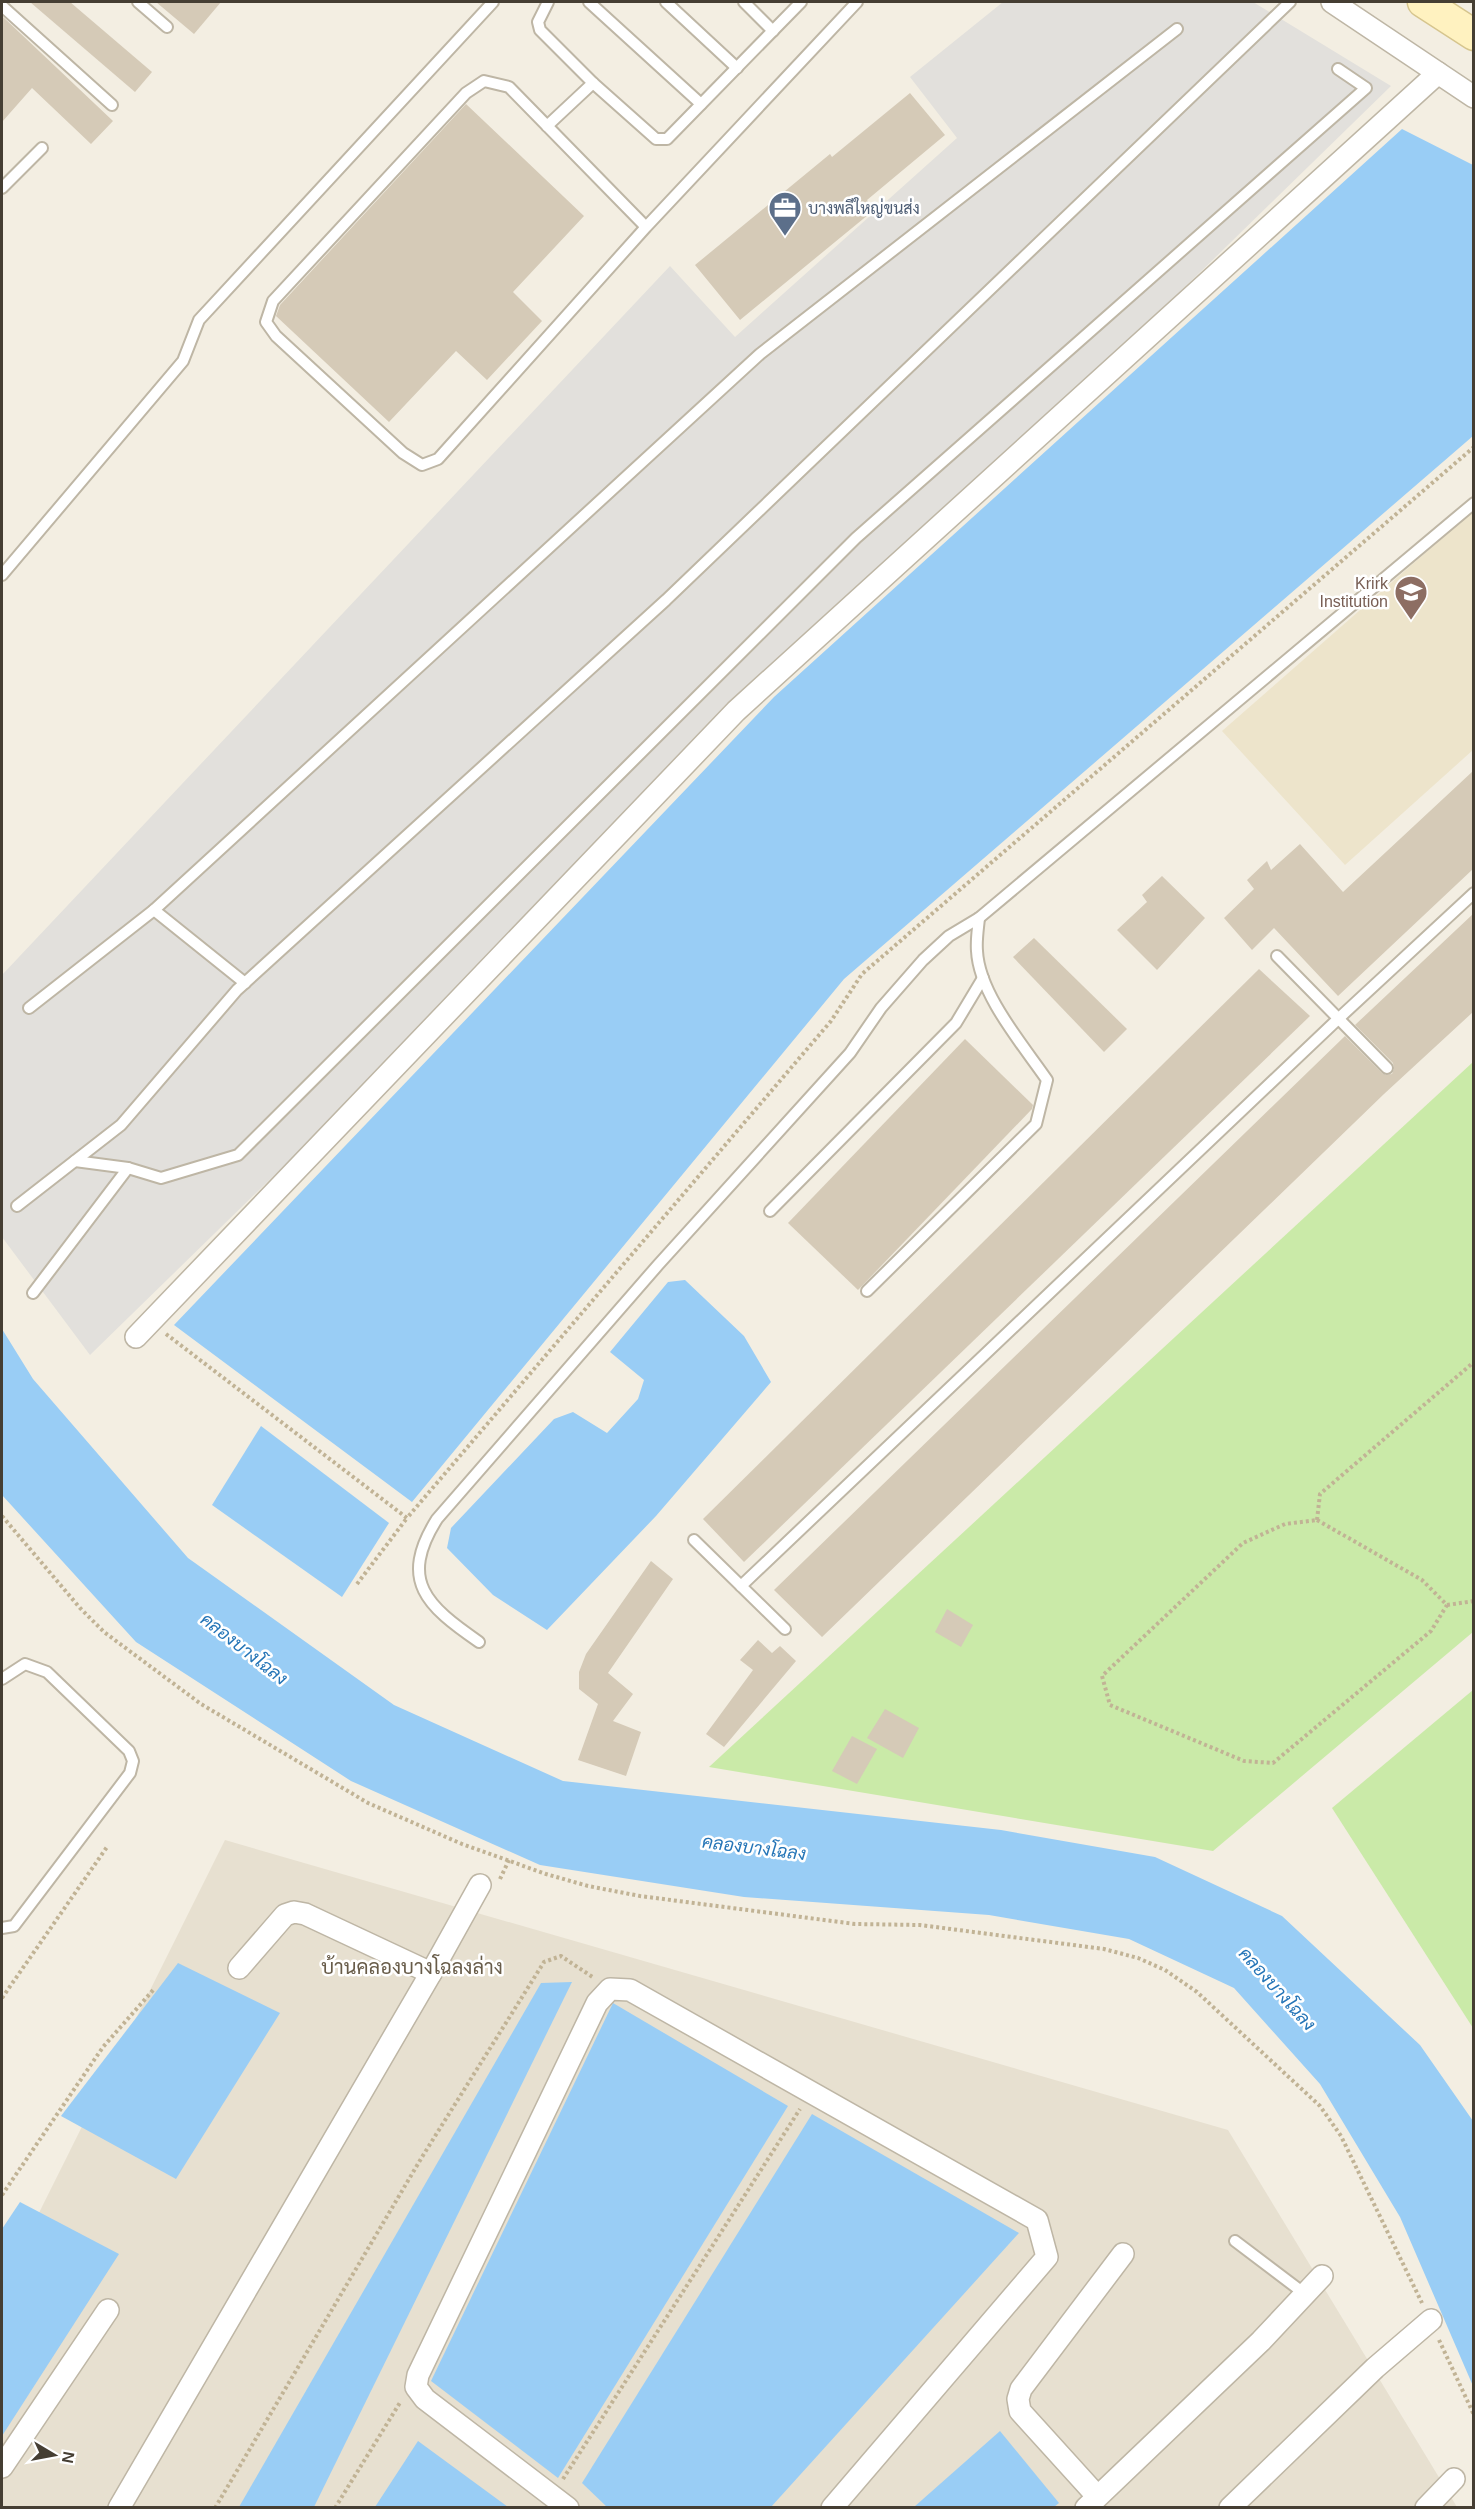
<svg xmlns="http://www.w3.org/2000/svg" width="1475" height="2509" font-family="Arial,Sarabun,sans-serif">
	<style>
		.residential { fill: #e7e0d0 }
		.education { fill: #ede4cb }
		.green { fill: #caeaa8 }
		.parking { fill: #e2e0dc }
		.water { fill: #99cdf5 }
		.building { fill: #d5cab7 }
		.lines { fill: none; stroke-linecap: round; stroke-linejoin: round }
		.lane-casing { stroke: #beb6a5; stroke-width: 14 }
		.street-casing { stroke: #beb6a5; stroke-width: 24 }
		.secondary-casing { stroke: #d6c58e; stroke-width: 33 }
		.path { stroke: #c1b395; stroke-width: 4; stroke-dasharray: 3 3; stroke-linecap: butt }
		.lane { stroke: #fff; stroke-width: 10 }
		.street { stroke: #fff; stroke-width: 21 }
		.secondary { stroke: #fff2c0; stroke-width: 30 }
		.labels { text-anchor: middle; stroke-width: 5; stroke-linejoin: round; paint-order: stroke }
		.service-label { font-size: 16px; fill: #4e5e75; stroke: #fff; text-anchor: start }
		.education-label { font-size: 16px; fill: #785e54; stroke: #fff; text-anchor: end }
		.water-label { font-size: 18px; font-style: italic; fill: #2575b7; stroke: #fff }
		.quarter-label { font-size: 20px; fill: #685c49; stroke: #fff }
	</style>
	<rect width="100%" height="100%" fill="#f3eee2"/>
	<!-- residential -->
	<path class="residential" d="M225,1840l1003,290 229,377h-1455v-220z"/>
	<!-- education -->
	<path class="education" d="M1473,511v239l-128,115 -123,-134z"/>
	<!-- green -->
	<g class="green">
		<path d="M1473,1062v570l-260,219 -504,-84z"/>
		<path d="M1473,1690v338l-141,-220z"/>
	</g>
	<!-- parking -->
	<path class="parking" d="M1003,2h250l138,84 -1301,1269 -88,-118v-262l668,-709 65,71 222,-199 -47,-61z"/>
	<!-- water -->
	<g class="water">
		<path d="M1402,129l71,36v271l-629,543 -432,523 -238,-177 600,-628z"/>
		<path d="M685,1280l59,56 27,46 -115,134 -109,114 -54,-35 -46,-47 4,-20 103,-109 19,-7 34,21 31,-34 6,-19 -34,-28 58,-70z"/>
		<path d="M2,1329l31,50 155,179 206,147 169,76 438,49 154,27 127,59 138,129 53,76v265l-73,-169 -80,-133 -86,-96 -105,-49 -140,-24 -245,-18 -204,-32 -189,-84 -215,-139 -134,-147z"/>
		<path d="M261,1426l128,97 -47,74 -130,-92z"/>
		<path d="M178,1963l102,50 -104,166 -115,-63z"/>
		<path d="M572,1982l-258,525h-75l302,-524z"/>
		<path d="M613,2003l175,103 -230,372 -127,-97z"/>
		<path d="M812,2114l207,119 -248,274h-164l-25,-24z"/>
		<path d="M20,2202l99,52 -117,182v-207z"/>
		<path d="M1000,2431l59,72 -5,4h-140z"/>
		<path d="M418,2441l90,66h-133z"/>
	</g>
	<!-- building -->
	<g class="building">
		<path d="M30,2h40l82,70 -17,20z"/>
		<path d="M156,2h65l-27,32z"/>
		<path d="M2,16l111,105 -22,23 -59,-56 -30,34z"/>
		<path d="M910,93l35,42 -78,65 7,10 -134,110 -45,-55 135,-111 2,3z"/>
		<path d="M466,104l118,112 -71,76 29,29 -55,59 -31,-29 -67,71 -113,-106 4,-11z"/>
		<path d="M1473,771v98l-135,127 -64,-68 -22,22 -28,-32 30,-29 -7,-9 20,-19 4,9 29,-26 43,48z"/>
		<path d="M1162,876l43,42 -48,52 -40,-40 30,-28 -5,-7z"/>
		<path d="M1473,914v98l-89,82 -562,543 -48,-47 571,-554 37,37 4,2 6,-1 2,-5 -1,-6 -38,-38z"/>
		<path d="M1034,938l93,91 -23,23 -91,-95z"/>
		<path d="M1259,969l51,47 -566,546 -41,-43z"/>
		<path d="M965,1039l68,66 -1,4 -174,181 -70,-67z"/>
		<path d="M651,1561l22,18 -65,94 25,21 -20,27 28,11 -15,44 -48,-16 20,-56 -19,-15v-17l7,-18z"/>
		<path d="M947,1609l26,16 -12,22 -26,-15z"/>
		<path d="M758,1640l14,13 8,-7 16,15 -72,86 -18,-13 47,-64 -13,-10z"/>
		<path d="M885,1709l34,19 -16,30 -36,-20z"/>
		<path d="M852,1736l25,13 -20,35 -25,-13z"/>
	</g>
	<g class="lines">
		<!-- lane casing -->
		<g class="lane-casing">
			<g id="lane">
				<path d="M138,2l29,25"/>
				<path d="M548,2l-10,20 2,8 53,53 63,56h11l134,-137"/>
				<path d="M589,2l112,102"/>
				<path d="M666,2l71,66"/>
				<path d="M744,2l29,29"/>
				<path d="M2,6l110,99"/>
				<path d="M547,126l46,-43"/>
				<path d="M2,188l40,-40"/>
				<path d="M646,227l-208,232 -16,6 -19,-12 -127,-117 -10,-14 7,-21 193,-208 18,-12 25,6 137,140 211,-225"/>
				<path d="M2,575l181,-214 16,-41 294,-318"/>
				<path d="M154,910l91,73"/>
				<path d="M1277,956l110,112"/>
				<path d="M29,1008l125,-98 606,-556 417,-325"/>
				<path d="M75,1161l53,7 33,10 77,-23 618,-617 510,-450 -28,-19"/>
				<path d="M17,1206l104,-81 116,-135 429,-390 624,-598"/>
				<path d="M770,1211l186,-188 27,-45"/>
				<path d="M867,1291l169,-167 11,-44c-24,-35 -68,-86 -70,-129 -1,-11 1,-22 2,-33"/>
				<path d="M33,1293l95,-125"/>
				<path d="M694,1540l91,89"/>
				<path d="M741,1586l597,-567 136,-126"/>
				<path d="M479,1642c-52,-36 -81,-61 -42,-123l221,-254 192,-212 31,-45 42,-48 26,-24 30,-18 495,-415"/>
				<path d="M2,1679l23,-15 22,8 82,79 4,10 -3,12 -116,153 -12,2"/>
				<path d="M1235,2241l70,53"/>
			</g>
		</g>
		<!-- street casing -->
		<g class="street-casing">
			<g id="street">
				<path d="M1332,2l142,95"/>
				<path d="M136,1337l600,-626 702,-638"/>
				<path d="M239,1968l46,-53 9,-3 11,2 126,59"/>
				<path d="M2,2467l106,-157"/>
				<path d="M1097,2496l-77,-85 -2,-12 3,-10 102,-135"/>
				<path d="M119,2508l312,-535 49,-88"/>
				<path d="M568,2508l-143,-109 -9,-12 2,-12 179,-372 13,-14 20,1 407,230 10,37 -215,251"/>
				<path d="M1086,2508l175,-167 61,-65"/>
				<path d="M1230,2508l145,-140 56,-48"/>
				<path d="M1426,2508l28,-29"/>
			</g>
		</g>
		<!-- secondary casing -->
		<g class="secondary-casing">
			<path id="secondary" d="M1423,2l51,33"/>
		</g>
		<!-- path -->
		<g class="path">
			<path d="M166,1334l241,184 424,-497 31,-47 612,-527"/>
			<path d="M2,1516l78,92 24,24 97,72 167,99 94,41 84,30 42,12 52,10 215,28 65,1 184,24 34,9 27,12 32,22 123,114 21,30 81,167"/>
			<path d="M1317,1520l105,60 25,25 -16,26 -158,132 -29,-2 -134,-56 -8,-29 141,-133 42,-19z"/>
			<path d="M1317,1520l3,-26 154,-132"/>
			<path d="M357,1584l50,-66"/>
			<path d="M1447,1605l27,-4"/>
			<path d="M500,1879l9,-19"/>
			<path d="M2,1998l105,-151"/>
			<path d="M2,2195l101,-148 51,-58"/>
			<path d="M1439,2340l35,75"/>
			<path d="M563,2479l237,-370"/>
			<path d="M215,2508l207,-351 122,-195 17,-6 33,22"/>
			<path d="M335,2508l66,-107"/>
		</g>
		<!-- lane -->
		<use href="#lane" class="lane"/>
		<!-- street -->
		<use href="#street" class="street"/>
		<!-- secondary -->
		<use href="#secondary" class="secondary"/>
	</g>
	<!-- icons -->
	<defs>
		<g id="office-pin" transform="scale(1.725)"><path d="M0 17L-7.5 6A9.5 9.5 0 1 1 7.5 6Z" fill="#5c6f8a" stroke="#fff"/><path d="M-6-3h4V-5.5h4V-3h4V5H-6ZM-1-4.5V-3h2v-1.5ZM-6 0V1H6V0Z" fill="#fff"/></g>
		<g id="university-pin" transform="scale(1.725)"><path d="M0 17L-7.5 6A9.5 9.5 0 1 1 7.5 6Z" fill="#8d6e63" stroke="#fff"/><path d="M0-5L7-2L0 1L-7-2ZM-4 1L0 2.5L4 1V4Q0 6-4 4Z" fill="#fff"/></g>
	</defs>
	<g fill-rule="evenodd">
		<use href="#office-pin" x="785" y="208"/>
		<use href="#university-pin" x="1411" y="592"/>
	</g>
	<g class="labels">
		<!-- service labels -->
		<g class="service-label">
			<text x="808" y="214">บางพลีใหญ่ขนส่ง</text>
		</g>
		<!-- education labels -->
		<g class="education-label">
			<text x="1388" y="589">Krirk<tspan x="1388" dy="18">Institution</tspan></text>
		</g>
		<!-- water labels -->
		<g class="water-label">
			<text transform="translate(244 1649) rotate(38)" y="6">คลองบางโฉลง</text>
			<text transform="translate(754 1848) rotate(7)" y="6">คลองบางโฉลง</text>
			<text transform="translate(1277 1989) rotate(48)" y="6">คลองบางโฉลง</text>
		</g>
		<!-- quarter labels -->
		<g class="quarter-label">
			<text x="412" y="1974">บ้านคลองบางโฉลงล่าง</text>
		</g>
	</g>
	<!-- border -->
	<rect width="1475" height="2509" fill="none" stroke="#453e33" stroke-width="6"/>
	<!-- north arrow -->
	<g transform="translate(54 2455) rotate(100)" stroke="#ffffff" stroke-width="4.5" paint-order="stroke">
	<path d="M0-4.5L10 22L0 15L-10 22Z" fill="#453e33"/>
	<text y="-9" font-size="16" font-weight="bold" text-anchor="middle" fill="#453e33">N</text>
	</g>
</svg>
